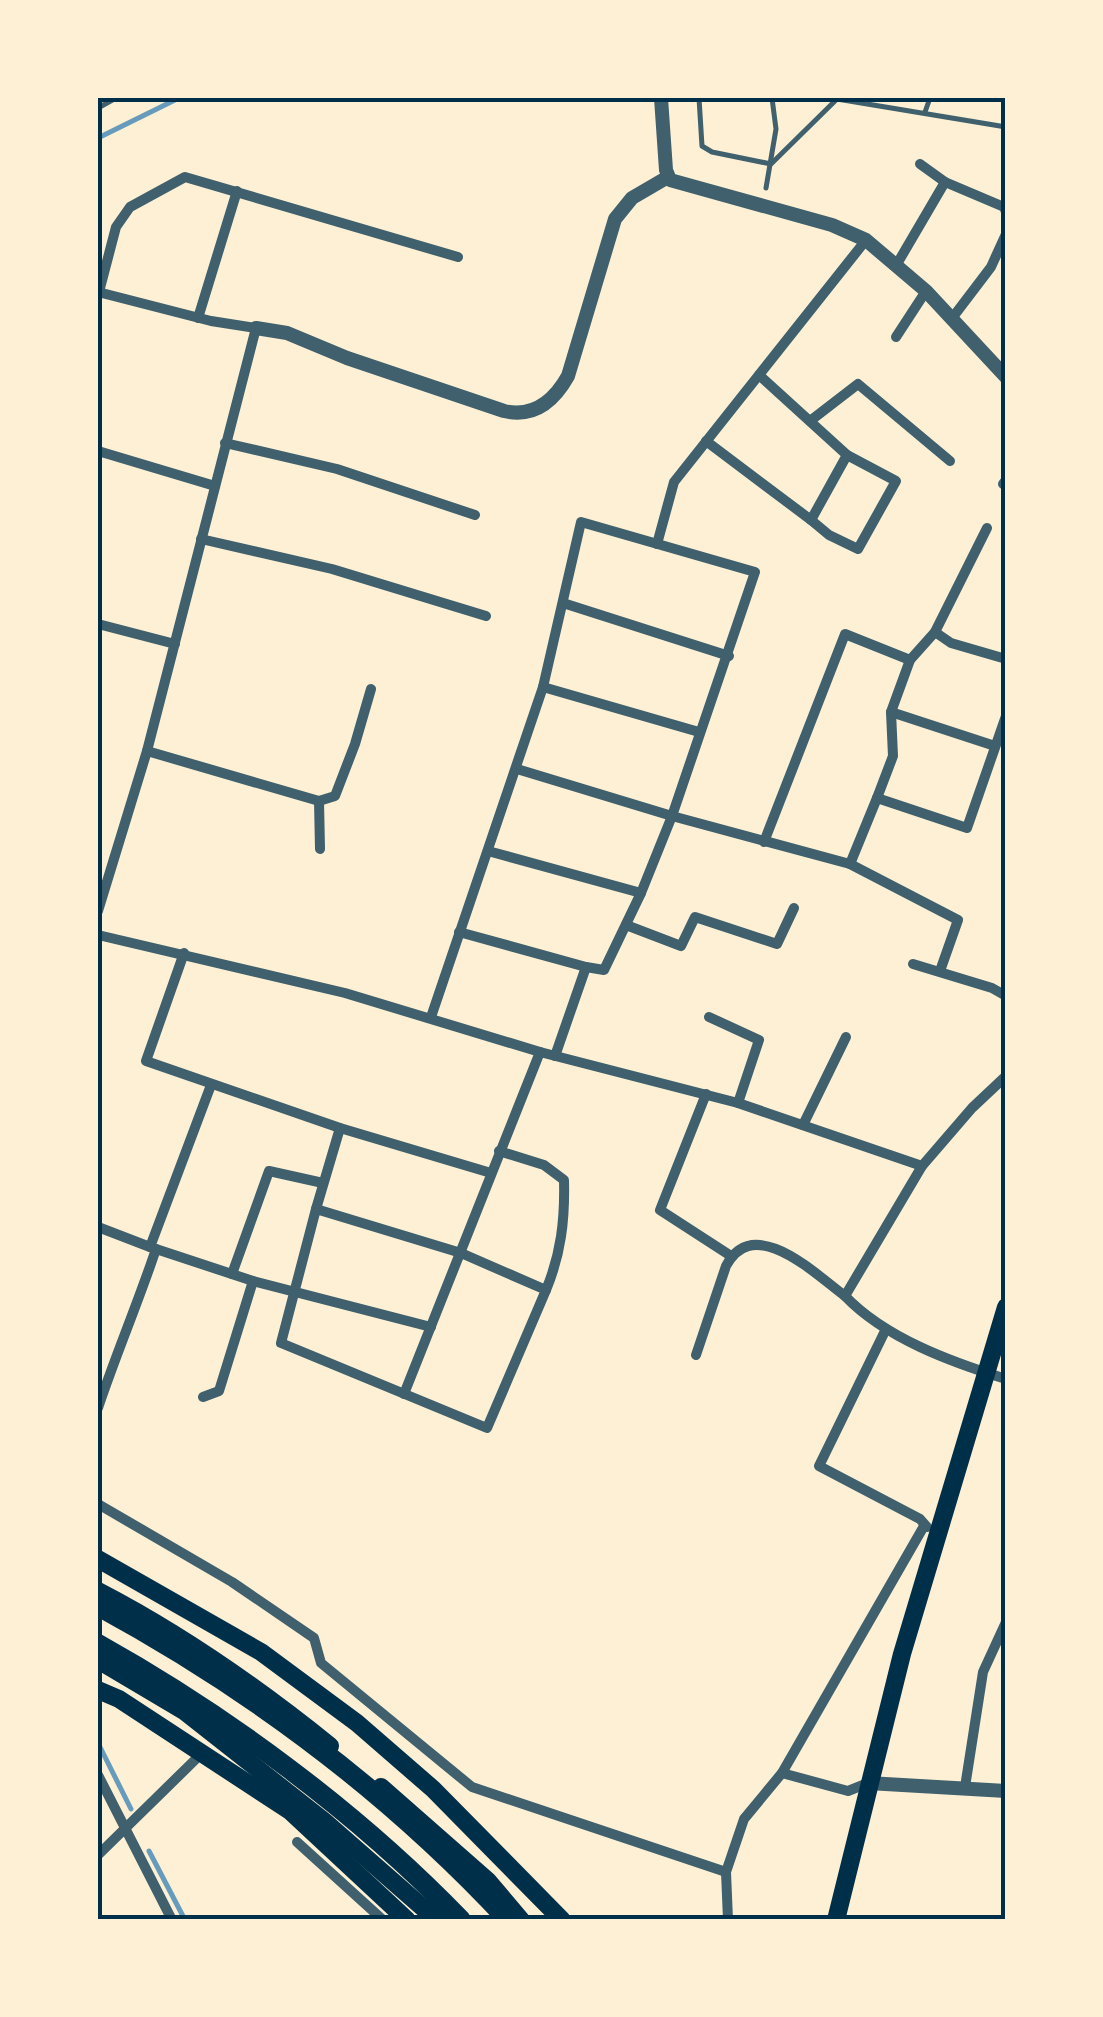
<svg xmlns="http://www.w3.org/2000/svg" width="1103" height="2017" font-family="'Sofia Sans Condensed',sans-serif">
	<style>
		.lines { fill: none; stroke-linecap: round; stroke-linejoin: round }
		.stream { stroke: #669bbc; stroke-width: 5 }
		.service { stroke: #3f606c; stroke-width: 5 }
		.minor { stroke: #3f606c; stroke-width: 10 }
		.tertiary { stroke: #3f606c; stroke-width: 14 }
		.primary { stroke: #003049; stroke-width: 18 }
		.trunk { stroke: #003049; stroke-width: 18 }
		.motorway { stroke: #003049; stroke-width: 20 }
		.neatline { fill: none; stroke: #003049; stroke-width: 4 }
	</style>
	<rect width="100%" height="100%" fill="#fdf0d5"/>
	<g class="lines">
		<!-- stream -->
		<g class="stream">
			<path d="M98,138l81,-40"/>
			<path d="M98,1743l33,66"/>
			<path d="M149,1851l36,69"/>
		</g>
		<!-- service -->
		<g class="service">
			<path d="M699,98l3,48 10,6 59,12 67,-66"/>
			<path d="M837,99l169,28"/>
			<path d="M98,108l18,-10"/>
			<path d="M925,112l5,-14"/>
			<path d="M766,188l10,-59 -4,-31"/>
		</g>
		<!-- minor -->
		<g class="minor">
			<path d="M920,164l25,18"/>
			<path d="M897,264l48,-82 59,25 2,5"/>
			<path d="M98,292l113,29 45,7 -109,423 -49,160"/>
			<path d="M99,292l17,-65 14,-20 55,-30 273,80"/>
			<path d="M953,317l38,-50 15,-33"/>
			<path d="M198,318l39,-127"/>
			<path d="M896,337l30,-46"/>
			<path d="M810,421l48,-37 92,77"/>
			<path d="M706,441l105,79 36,-65 -88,-80"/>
			<path d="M225,443l112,26 138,46"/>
			<path d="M98,451l117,35"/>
			<path d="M1003,484l3,-4"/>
			<path d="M811,520l18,15 29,14 38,-68 -49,-26"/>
			<path d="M201,539l131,30 154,47"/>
			<path d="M657,544l17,-62 192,-242"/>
			<path d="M563,603l166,53"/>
			<path d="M98,624l77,20"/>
			<path d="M935,632l16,11 55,16"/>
			<path d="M543,687l156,45"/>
			<path d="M891,712l104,34"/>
			<path d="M147,751l172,50 16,-5 20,-52 16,-55"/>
			<path d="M517,769l155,47 178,48 27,-66 90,30 39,-112"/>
			<path d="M877,798l16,-42 -2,-44 19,-52 25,-28 52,-104"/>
			<path d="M319,801l1,48"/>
			<path d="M764,842l81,-208 65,26"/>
			<path d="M488,851l153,42"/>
			<path d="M850,864l108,56 -18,51"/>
			<path d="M626,925l55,21 14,-29 82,27 17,-36"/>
			<path d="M459,932l127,35"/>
			<path d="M98,935l247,58 195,59 198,51 184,63"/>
			<path d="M184,953l-38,108 194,67 151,45"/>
			<path d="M913,964l79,24 14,8"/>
			<path d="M431,1017l112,-330 38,-165 174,50 -83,244 -31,77 -37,77 -18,-3 -31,89"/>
			<path d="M709,1017l50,23 -21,63"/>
			<path d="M1006,1076l-34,32 -50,58 -77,130c40,42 106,66 161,83"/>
			<path d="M211,1085l-61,162 103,34 178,46"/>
			<path d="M706,1094l-46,116 71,46"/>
			<path d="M803,1125l43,-88"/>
			<path d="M499,1151l45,14 20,15c1,40 -3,74 -18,110"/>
			<path d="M316,1209l145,44 85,37 -59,138 -206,-85z"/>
			<path d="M316,1209l24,-81"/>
			<path d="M98,1227l52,20"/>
			<path d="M232,1274l37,-103 54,12"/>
			<path d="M886,1329l-67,137 101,53 7,8"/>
			<path d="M696,1355l30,-89c28,-53 89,8 119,30"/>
			<path d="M404,1394l136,-342"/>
			<path d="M203,1397l16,-6 34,-110"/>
			<path d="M98,1408c18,-54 40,-105 58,-159"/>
			<path d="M98,1504l134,78 82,56 7,25 151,124 254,85"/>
			<path d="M782,1773l66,18 20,-8"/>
			<path d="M98,1775l74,145"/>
			<path d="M965,1787l18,-115 23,-50"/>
			<path d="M297,1842l86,78"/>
			<path d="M98,1855l102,-100"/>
			<path d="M728,1920l-2,-48 18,-53 38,-46 142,-247"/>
		</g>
		<!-- tertiary -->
		<g class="tertiary">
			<path d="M661,98l5,72 4,10 162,45 34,15 60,51 80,86"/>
			<path d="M256,328l31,5 60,25 157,53c30,7 50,-10 64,-35l47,-157 17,-21 36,-21"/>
			<path d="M868,1783l138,8"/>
		</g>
		<!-- primary -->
		<path class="primary" d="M836,1920l66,-266 104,-347"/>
		<!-- trunk -->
		<g class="trunk">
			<path d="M98,1559l163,93 96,71 76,66 129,131"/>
			<path d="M98,1591c83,43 159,96 232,155"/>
			<path d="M98,1660l86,51 140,110 113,99"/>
			<path d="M98,1690l21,9 171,112 117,109"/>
			<path d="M381,1787l107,94 33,39"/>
		</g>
		<!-- motorway -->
		<g class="motorway">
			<path d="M98,1606c151,82 292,187 410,314"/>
			<path d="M98,1644c129,72 260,169 363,276"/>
		</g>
	</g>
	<!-- border -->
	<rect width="1103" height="2017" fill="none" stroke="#fdf0d5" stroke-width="200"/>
	<rect x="100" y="100" width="903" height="1817" class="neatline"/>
</svg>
